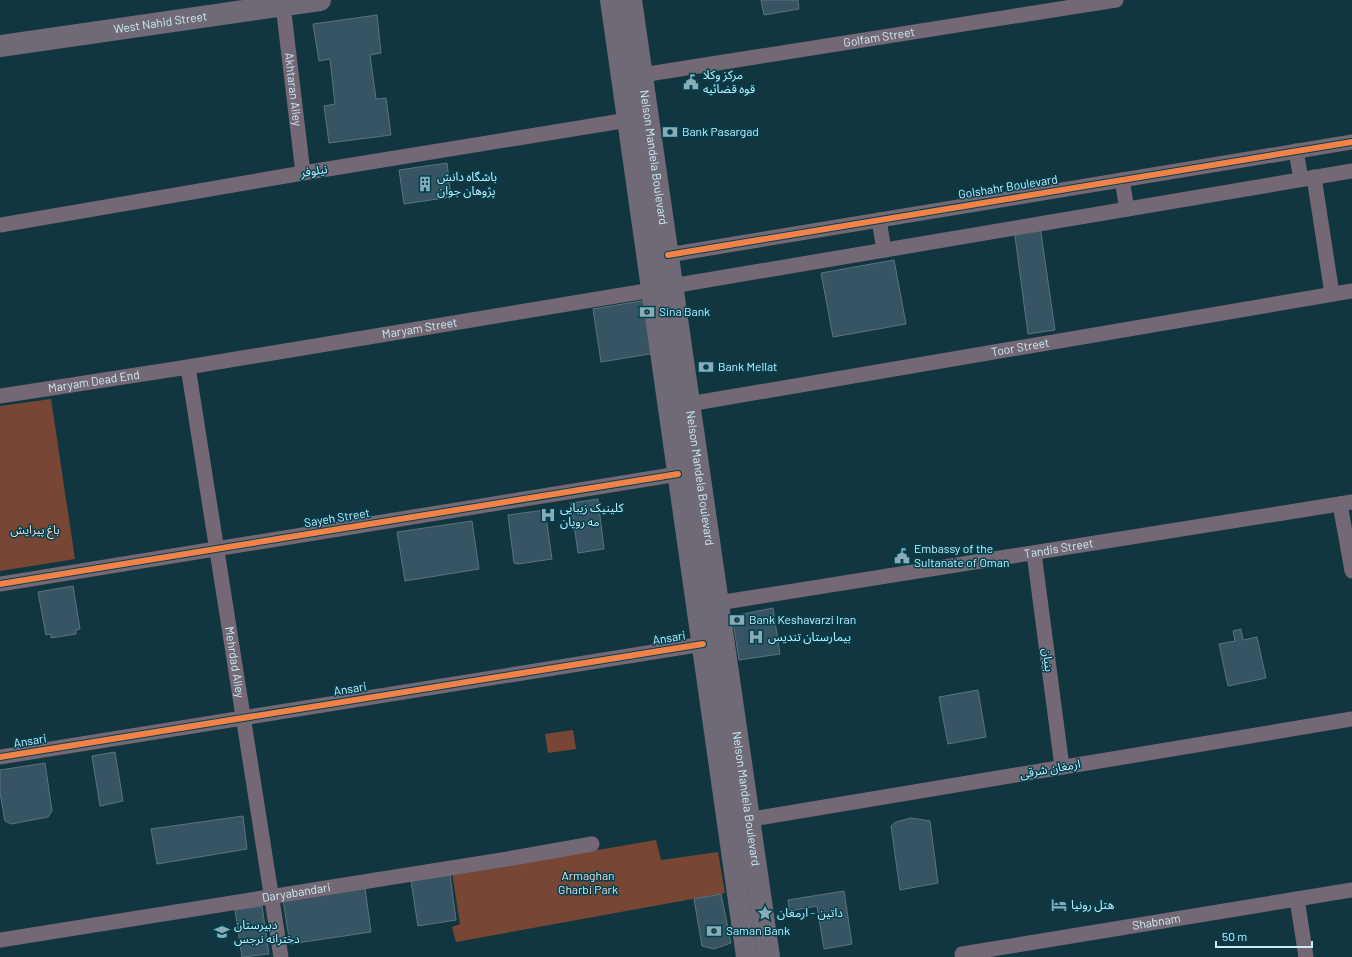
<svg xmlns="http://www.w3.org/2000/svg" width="1352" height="957" font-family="Barlow,'Noto Sans Arabic',sans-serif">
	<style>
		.green { fill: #784634 }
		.building { fill: #365461; stroke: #59747f }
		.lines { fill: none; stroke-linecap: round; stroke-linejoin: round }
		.minor { stroke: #736874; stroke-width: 15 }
		.secondary { stroke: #706976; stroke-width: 22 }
		.cycleway-casing { stroke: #004151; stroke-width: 8 }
		.cycleway { stroke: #f48246; stroke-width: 6 }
		.labels { text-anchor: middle; stroke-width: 3; stroke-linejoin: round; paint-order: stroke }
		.street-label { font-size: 12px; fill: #caecf8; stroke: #004151 }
		.poi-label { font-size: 12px; fill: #caecf8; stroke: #004151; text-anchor: start }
		.park-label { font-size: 12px; fill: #f4dad1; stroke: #004151 }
	</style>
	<rect width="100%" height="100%" fill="#12363f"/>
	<!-- green -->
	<g class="green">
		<path d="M51,399l24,160 -75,12v-165z"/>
		<path d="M573,730l3,19 -28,4 -3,-19z"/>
		<path d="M656,840l5,20 57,-8 7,41 -269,49 -4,-15 8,-3 -8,-51 145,-27 1,4z"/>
	</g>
	<!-- building -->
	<g class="building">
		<path d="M761,0h37l1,9 -35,6z"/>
		<path d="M377,15l4,38 -11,2 6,44 10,-1 5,37 -62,8 -5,-37 11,-2 -5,-45 -11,2 -6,-37z"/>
		<path d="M447,163l4,34 -47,7 -5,-34z"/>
		<path d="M1040,226l15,104 -27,4 -14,-105z"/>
		<path d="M894,260l12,64 -73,13 -12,-64z"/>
		<path d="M647,300l9,53 -55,9 -8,-53z"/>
		<path d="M598,499l6,50 -26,4 -7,-50z"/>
		<path d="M545,510l7,49 -34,5 -4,-1 -6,-48z"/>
		<path d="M472,521l7,48 -74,12 -8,-49z"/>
		<path d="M73,586l7,43 -4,1v4l-25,4v-4l-5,1 -8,-43z"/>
		<path d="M773,608l7,46 -41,6 -6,-39 5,-6z"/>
		<path d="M1241,629l2,11 14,-3 9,41 -38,8 -9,-42 16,-3 -2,-10z"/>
		<path d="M978,690l8,47 -38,7 -9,-47z"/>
		<path d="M115,752l8,49 -23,5 -8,-50z"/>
		<path d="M45,763l7,48 -4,6 -37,7 -6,-3 -5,-28v-23z"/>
		<path d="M243,816l4,33 -90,15 -6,-35z"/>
		<path d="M911,818l19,3 8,62 -38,7 -9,-64 5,-4z"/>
		<path d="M450,875l6,45 -38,6 -7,-45z"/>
		<path d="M365,888l6,44 -81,12 -7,-44z"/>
		<path d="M844,891l8,53 -28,5 -7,-43 -27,5 -2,-11z"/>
		<path d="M721,894l10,49 -17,6 -12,-3 -8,-47z"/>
		<path d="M262,906l7,48 -27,3 -7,-47z"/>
	</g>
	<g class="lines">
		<!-- minor -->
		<g class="minor">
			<path id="s1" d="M283,5l20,168"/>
			<path id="s2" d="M642,75l474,-75"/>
			<path d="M1296,151l5,28"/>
			<path d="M1314,177l18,117"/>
			<path d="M1122,180l5,29"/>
			<path d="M879,220l5,30"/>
			<path d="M0,225l303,-52 325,-53"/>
			<path d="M668,255l684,-113"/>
			<path d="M672,286l680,-115"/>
			<path id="s3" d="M188,367l93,590"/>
			<path id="s4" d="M0,396l188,-29 464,-77"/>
			<path id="s5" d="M689,404l663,-113"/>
			<path d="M1340,504l12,67"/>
			<path d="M1034,553l28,214"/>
			<path d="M0,584l678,-110"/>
			<path id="s6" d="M718,603l634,-101"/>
			<path d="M0,757l703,-113"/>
			<path d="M740,821l612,-102"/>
			<path d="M1297,899l9,58"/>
			<path id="s7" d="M0,940l513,-82 79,-14"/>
			<path id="s8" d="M962,954l390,-64"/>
		</g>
		<!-- secondary -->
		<g class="secondary">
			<path d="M611,0l136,957"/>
			<path id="s9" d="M631,0l138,957"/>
			<path id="s10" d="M0,46l320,-46"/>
		</g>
		<!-- cycleway casing -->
		<g class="cycleway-casing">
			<g id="cycleway">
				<path d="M668,255l684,-113"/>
				<path d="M0,584l678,-110"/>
				<path d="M0,757l703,-113"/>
			</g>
		</g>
		<!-- cycleway -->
		<use href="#cycleway" class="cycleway"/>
	</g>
	<!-- icons -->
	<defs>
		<g id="civic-bare" transform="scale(1.2)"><path d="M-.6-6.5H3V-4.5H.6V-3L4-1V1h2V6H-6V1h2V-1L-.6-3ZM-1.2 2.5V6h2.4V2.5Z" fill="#8aacb7" stroke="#004151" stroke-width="2.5" paint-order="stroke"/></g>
		<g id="bank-bare" transform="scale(1.2)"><path d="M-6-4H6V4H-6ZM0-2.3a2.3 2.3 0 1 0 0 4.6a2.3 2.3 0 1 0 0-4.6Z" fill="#8aacb7" stroke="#004151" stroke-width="2.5" paint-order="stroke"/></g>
		<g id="building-bare" transform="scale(1.2)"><path d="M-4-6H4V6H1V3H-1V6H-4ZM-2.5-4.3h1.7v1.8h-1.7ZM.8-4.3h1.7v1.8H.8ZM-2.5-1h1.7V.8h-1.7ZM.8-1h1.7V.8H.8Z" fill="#8aacb7" stroke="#004151" stroke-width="2.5" paint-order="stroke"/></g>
		<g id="hospital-bare" transform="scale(1.2)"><path d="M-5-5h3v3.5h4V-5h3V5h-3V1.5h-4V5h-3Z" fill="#8aacb7" stroke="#004151" stroke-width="2.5" paint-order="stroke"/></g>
		<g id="hotel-bare" transform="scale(1.2)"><path d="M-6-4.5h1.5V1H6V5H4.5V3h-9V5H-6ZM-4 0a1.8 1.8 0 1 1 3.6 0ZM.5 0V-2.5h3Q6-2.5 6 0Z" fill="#8aacb7" stroke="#004151" stroke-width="2.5" paint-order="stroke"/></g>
		<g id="sight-bare" transform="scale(1.2)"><path d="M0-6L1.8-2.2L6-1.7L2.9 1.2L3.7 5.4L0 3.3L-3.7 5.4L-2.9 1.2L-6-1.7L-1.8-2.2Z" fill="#8aacb7" stroke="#004151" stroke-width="2.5" paint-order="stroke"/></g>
		<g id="school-bare" transform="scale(1.2)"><path d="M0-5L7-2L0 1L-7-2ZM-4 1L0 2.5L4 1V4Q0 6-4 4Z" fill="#8aacb7" stroke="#004151" stroke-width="2.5" paint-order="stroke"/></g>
	</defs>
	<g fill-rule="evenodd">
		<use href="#civic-bare" x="691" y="82"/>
		<use href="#bank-bare" x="670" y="132"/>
		<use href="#building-bare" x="425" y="184"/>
		<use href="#bank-bare" x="647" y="312"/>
		<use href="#bank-bare" x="706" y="367"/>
		<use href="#hospital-bare" x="548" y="515"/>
		<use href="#civic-bare" x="902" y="556"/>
		<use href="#bank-bare" x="737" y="620"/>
		<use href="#hospital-bare" x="756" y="637"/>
		<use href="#hotel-bare" x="1059" y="905"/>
		<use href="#sight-bare" x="765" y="913"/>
		<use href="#bank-bare" x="714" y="931"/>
		<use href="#school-bare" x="222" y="932"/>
	</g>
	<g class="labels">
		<!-- street labels -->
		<g class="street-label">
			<text dy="4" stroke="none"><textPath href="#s10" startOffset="162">West Nahid Street</textPath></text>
			<text dy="4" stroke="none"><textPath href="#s2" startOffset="240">Golfam Street</textPath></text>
			<text dy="4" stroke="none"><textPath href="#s1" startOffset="85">Akhtaran Alley</textPath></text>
			<text dy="4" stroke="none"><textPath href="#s9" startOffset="159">Nelson Mandela Boulevard</textPath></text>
			<text transform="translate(314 171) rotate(-9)" y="4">نیلوفر</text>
			<text transform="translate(1008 187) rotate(-9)" y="4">Golshahr Boulevard</text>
			<text dy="4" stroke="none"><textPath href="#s4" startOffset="425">Maryam Street</textPath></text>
			<text dy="4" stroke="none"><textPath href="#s5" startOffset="336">Toor Street</textPath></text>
			<text dy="4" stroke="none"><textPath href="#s4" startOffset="95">Maryam Dead End</textPath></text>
			<text dy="4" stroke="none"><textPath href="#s9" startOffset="483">Nelson Mandela Boulevard</textPath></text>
			<text transform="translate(337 518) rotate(-9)" y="4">Sayeh Street</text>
			<text dy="4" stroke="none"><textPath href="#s6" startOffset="345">Tandis Street</textPath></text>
			<text transform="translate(669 638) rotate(-9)" y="4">Ansari</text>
			<text transform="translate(1048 660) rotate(83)" y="4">بنیان</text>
			<text dy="4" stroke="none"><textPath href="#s3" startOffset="299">Mehrdad Alley</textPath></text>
			<text transform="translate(350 689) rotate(-9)" y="4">Ansari</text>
			<text transform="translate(30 741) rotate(-9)" y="4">Ansari</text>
			<text transform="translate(1050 769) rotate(-10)" y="4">ارمغان شرقی</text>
			<text dy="4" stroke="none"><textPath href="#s9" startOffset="807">Nelson Mandela Boulevard</textPath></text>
			<text dy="4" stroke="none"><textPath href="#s7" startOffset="300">Daryabandari</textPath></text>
			<text dy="4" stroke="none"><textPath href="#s8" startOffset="197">Shabnam</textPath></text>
		</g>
		<!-- poi labels -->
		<g class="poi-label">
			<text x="703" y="79">مرکز وکلا<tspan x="703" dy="14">قوه قضائیه</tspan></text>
			<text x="682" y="136">Bank Pasargad</text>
			<text x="437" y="181">باشگاه دانش<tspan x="437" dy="14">پژوهان جوان</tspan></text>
			<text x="659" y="316">Sina Bank</text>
			<text x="718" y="371">Bank Mellat</text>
			<text x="560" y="512">کلینیک زیبایی<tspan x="560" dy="14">مه رویان</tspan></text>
			<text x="914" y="553">Embassy of the<tspan x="914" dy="14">Sultanate of Oman</tspan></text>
			<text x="749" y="624">Bank Keshavarzi Iran</text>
			<text x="768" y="641">بیمارستان تندیس</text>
			<text x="1071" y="909">هتل رونیا</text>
			<text x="777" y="917">داتین - ارمغان</text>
			<text x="234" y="929">دبیرستان<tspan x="234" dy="14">دخترانه نرجس</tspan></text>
			<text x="726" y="935">Saman Bank</text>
		</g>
		<!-- park labels -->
		<g class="park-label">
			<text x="35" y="534">باغ پیرایش</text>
			<text x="588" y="880">Armaghan<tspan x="588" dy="14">Gharbi Park</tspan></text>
		</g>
	</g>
	<!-- scale -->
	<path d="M1216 941v6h96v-6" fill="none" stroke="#caecf8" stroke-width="2"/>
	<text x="1222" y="941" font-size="12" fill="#caecf8" stroke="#004151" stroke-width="3" paint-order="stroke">50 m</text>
</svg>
